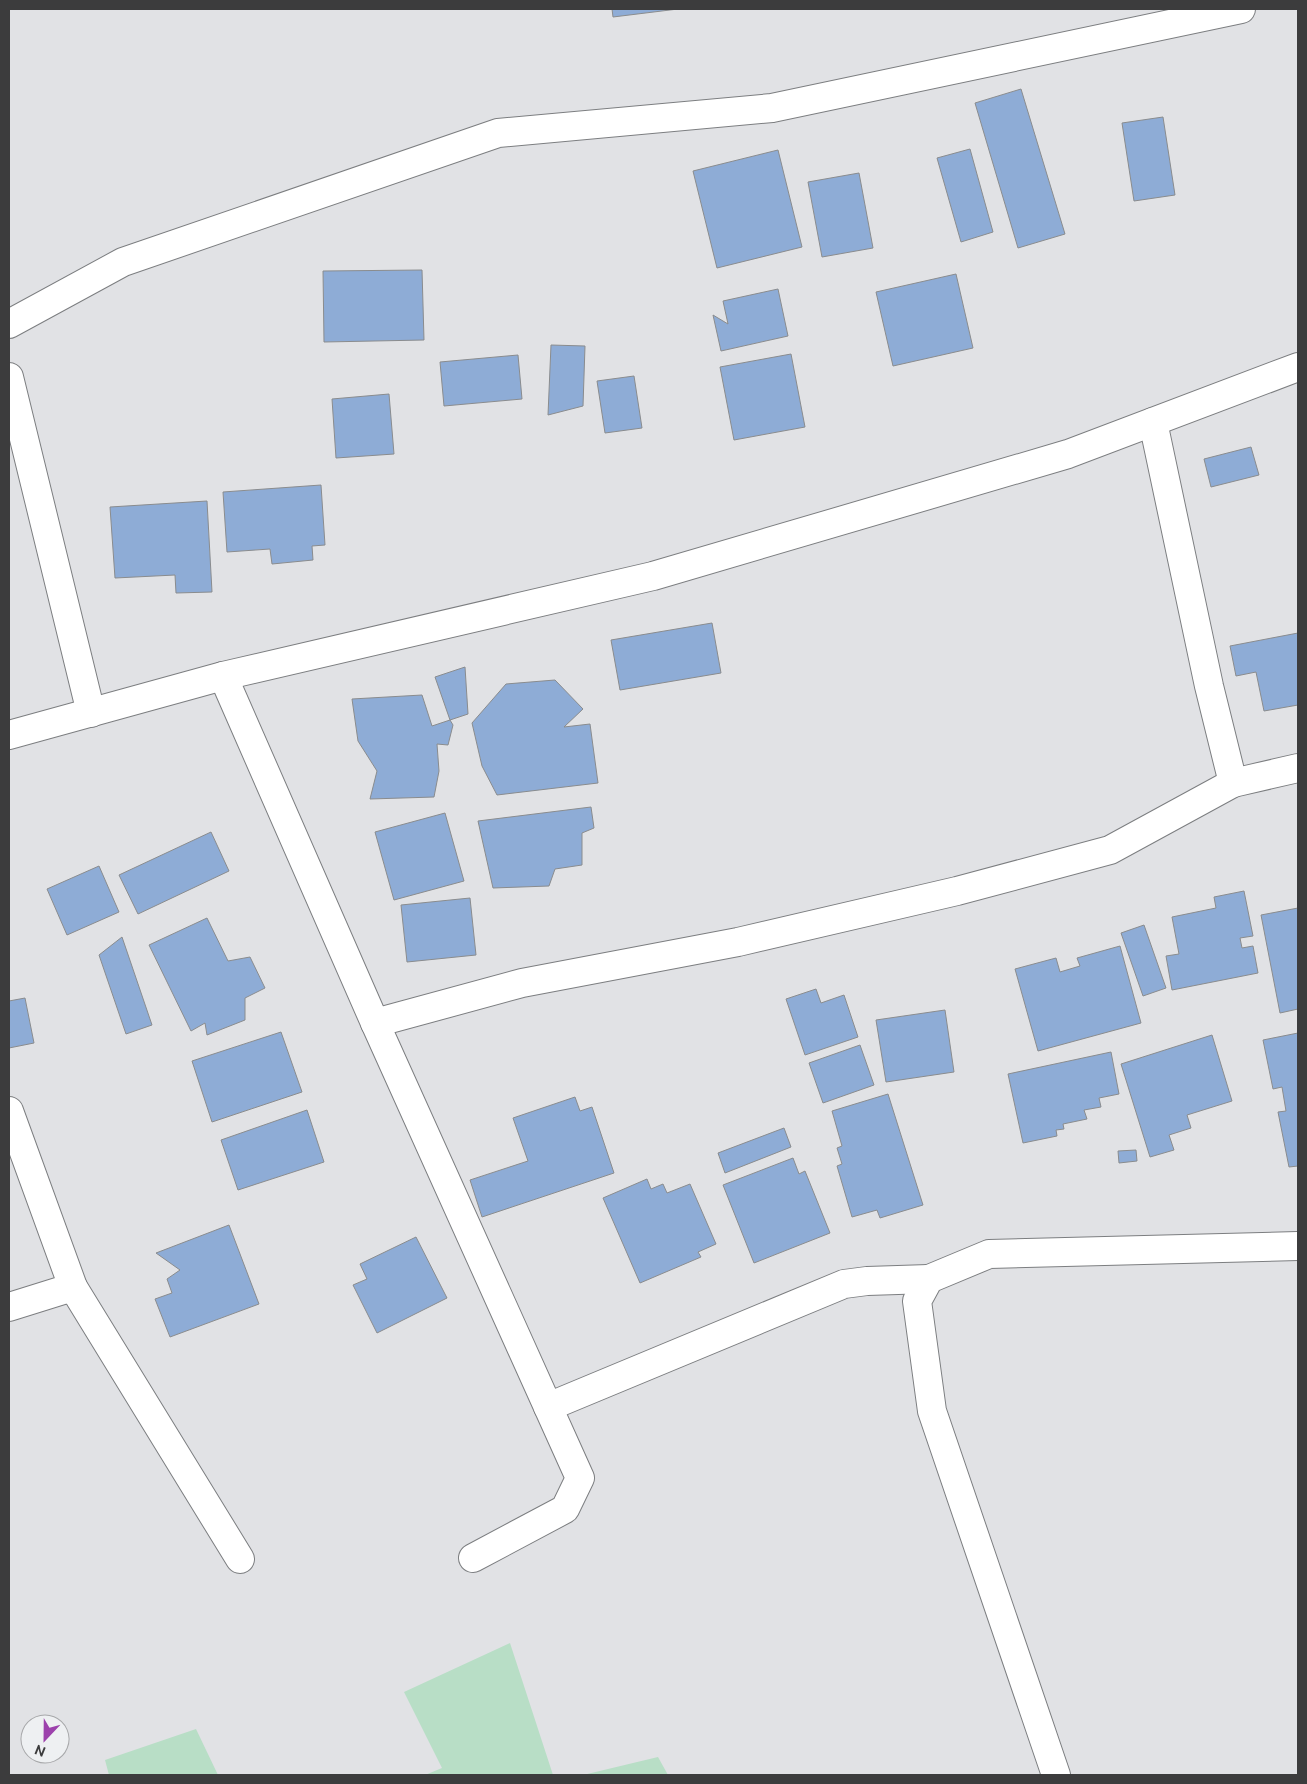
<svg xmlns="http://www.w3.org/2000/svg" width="1307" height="1784" font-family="Ubuntu,sans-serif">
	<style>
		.green { fill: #b8dec6 }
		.building { fill: #8eacd6; stroke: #8a8c8e }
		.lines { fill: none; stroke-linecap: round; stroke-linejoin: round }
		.minor-casing { stroke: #7c7e80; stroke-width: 30 }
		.minor { stroke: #fff; stroke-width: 28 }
	</style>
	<rect width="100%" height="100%" fill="#e1e2e5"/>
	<!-- green -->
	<g class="green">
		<path d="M510,1643l43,132h-128l17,-7 -38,-76z"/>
		<path d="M196,1729l22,46h-109l-4,-15z"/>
		<path d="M658,1757l10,18h-85z"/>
	</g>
	<!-- building -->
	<g class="building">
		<path d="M612,9h66l-65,8z"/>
		<path d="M1021,89l44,145 -47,14 -43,-145z"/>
		<path d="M1163,117l12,78 -41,6 -12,-78z"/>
		<path d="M970,149l23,83 -32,10 -24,-84z"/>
		<path d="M778,150l24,97 -85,21 -24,-97z"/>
		<path d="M859,173l14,75 -51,9 -14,-75z"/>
		<path d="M422,270l2,70 -100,2 -1,-71z"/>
		<path d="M956,274l17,74 -80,18 -17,-74z"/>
		<path d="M778,289l10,47 -67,15 -8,-36 15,9 -5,-23z"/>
		<path d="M551,345l34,1 -2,60 -35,9z"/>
		<path d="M791,354l14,73 -71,13 -14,-73z"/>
		<path d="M518,355l4,44 -78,7 -4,-44z"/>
		<path d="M634,376l8,52 -37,5 -8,-52z"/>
		<path d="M389,394l5,60 -58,4 -4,-59z"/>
		<path d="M1251,447l8,28 -48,12 -7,-28z"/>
		<path d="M321,485l4,60 -13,1 1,14 -41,4 -2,-15 -43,3 -4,-60z"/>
		<path d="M207,501l5,91 -36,1 -1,-18 -60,3 -5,-71z"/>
		<path d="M712,623l9,50 -101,17 -9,-50z"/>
		<path d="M1298,633v72l-34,6 -8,-39 -20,4 -6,-30z"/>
		<path d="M465,667l3,47 -18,6 -15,-43z"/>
		<path d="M555,680l28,29 -19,18 26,-3 8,59 -101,12 -15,-29 -10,-43 34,-39z"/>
		<path d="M422,695l10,31 18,-6 3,5 -5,20 -11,-1 2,27 -5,26 -64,2 7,-28 -19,-30 -6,-42z"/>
		<path d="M591,807l3,21 -12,5v32l-27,4 -6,17 -56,2 -15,-67z"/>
		<path d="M445,813l19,68 -70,19 -19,-68z"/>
		<path d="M211,832l18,39 -91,43 -19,-39z"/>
		<path d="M99,866l20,46 -52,23 -20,-46z"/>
		<path d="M1244,891l9,45 -13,2 2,10 11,-2 5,27 -86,17 -6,-34 13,-2 -7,-37 44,-9 -2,-11z"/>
		<path d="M470,898l6,57 -69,7 -6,-57z"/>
		<path d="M1298,908v101l-18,4 -19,-98z"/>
		<path d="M207,918l21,43 22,-4 15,31 -20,10v22l-38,15 -2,-12 -14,8 -42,-86z"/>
		<path d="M1144,925l22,63 -23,8 -22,-63z"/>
		<path d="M122,937l30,88 -26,9 -27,-79z"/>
		<path d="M1120,946l21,77 -103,28 -23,-82 41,-11 4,14 20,-6 -3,-8z"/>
		<path d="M816,989l5,14 23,-8 14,42 -53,18 -19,-56z"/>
		<path d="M25,998l9,45 -25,5v-47z"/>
		<path d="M945,1010l9,62 -68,10 -10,-62z"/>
		<path d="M281,1032l21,60 -90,30 -20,-61z"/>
		<path d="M1298,1033v133l-9,1 -11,-55 8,-1 -4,-24 -9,2 -10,-49z"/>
		<path d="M1212,1035l20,66 -45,14 4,13 -22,7 5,15 -24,7 -29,-93z"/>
		<path d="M860,1045l14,40 -51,18 -14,-40z"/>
		<path d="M1111,1052l8,42 -20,4 2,9 -17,3 3,9 -24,5 1,5 -8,1 1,6 -34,7 -15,-69z"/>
		<path d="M888,1094l35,111 -43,13 -3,-8 -25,7 -15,-51 5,-2 -5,-16 5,-2 -10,-35z"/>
		<path d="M575,1097l5,14 12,-4 22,66 -132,44 -12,-37 58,-19 -15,-43z"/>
		<path d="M307,1110l17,52 -86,28 -17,-50z"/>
		<path d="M784,1128l7,19 -66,26 -7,-20z"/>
		<path d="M1136,1150l1,11 -18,2 -1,-12z"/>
		<path d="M793,1158l6,16 6,-3 25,62 -76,30 -31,-78z"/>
		<path d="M647,1179l4,10 12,-5 4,9 23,-9 26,60 -18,8 3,5 -61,26 -37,-85z"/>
		<path d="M229,1225l30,79 -89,33 -15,-38 17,-6 -5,-14 13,-9 -24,-17z"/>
		<path d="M416,1237l31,61 -70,35 -24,-48 14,-6 -7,-15z"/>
	</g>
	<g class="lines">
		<!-- minor casing -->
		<g class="minor-casing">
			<g id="minor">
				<path d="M9,324l114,-62 375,-129 274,-25 469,-99"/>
				<path d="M9,377l82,336"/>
				<path d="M1153,422l56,264 24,97 65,-15"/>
				<path d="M223,676l152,347 205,455 -15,31 -92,49"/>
				<path d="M9,735l214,-59 430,-100 415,-122 230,-87"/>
				<path d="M375,1023l147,-40 216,-41 219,-51 153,-41 123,-67"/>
				<path d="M9,1111l64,176"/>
				<path d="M9,1307l64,-20 167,272"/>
				<path d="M548,1407l296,-123 23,-3 62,-2"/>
				<path d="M1056,1775l-124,-364 -15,-110 12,-22 60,-25 309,-8"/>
			</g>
		</g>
		<!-- minor -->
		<use href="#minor" class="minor"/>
	</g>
	<!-- border -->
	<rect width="1307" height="1784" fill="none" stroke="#3c3c3d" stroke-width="20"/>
	<!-- north arrow -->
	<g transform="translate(45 1739) rotate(202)"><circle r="24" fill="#eef0f2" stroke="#a7a8aa"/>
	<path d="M0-4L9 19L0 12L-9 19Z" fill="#9c41ac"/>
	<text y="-8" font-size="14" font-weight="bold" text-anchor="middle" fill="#3c3c3d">N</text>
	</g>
</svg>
